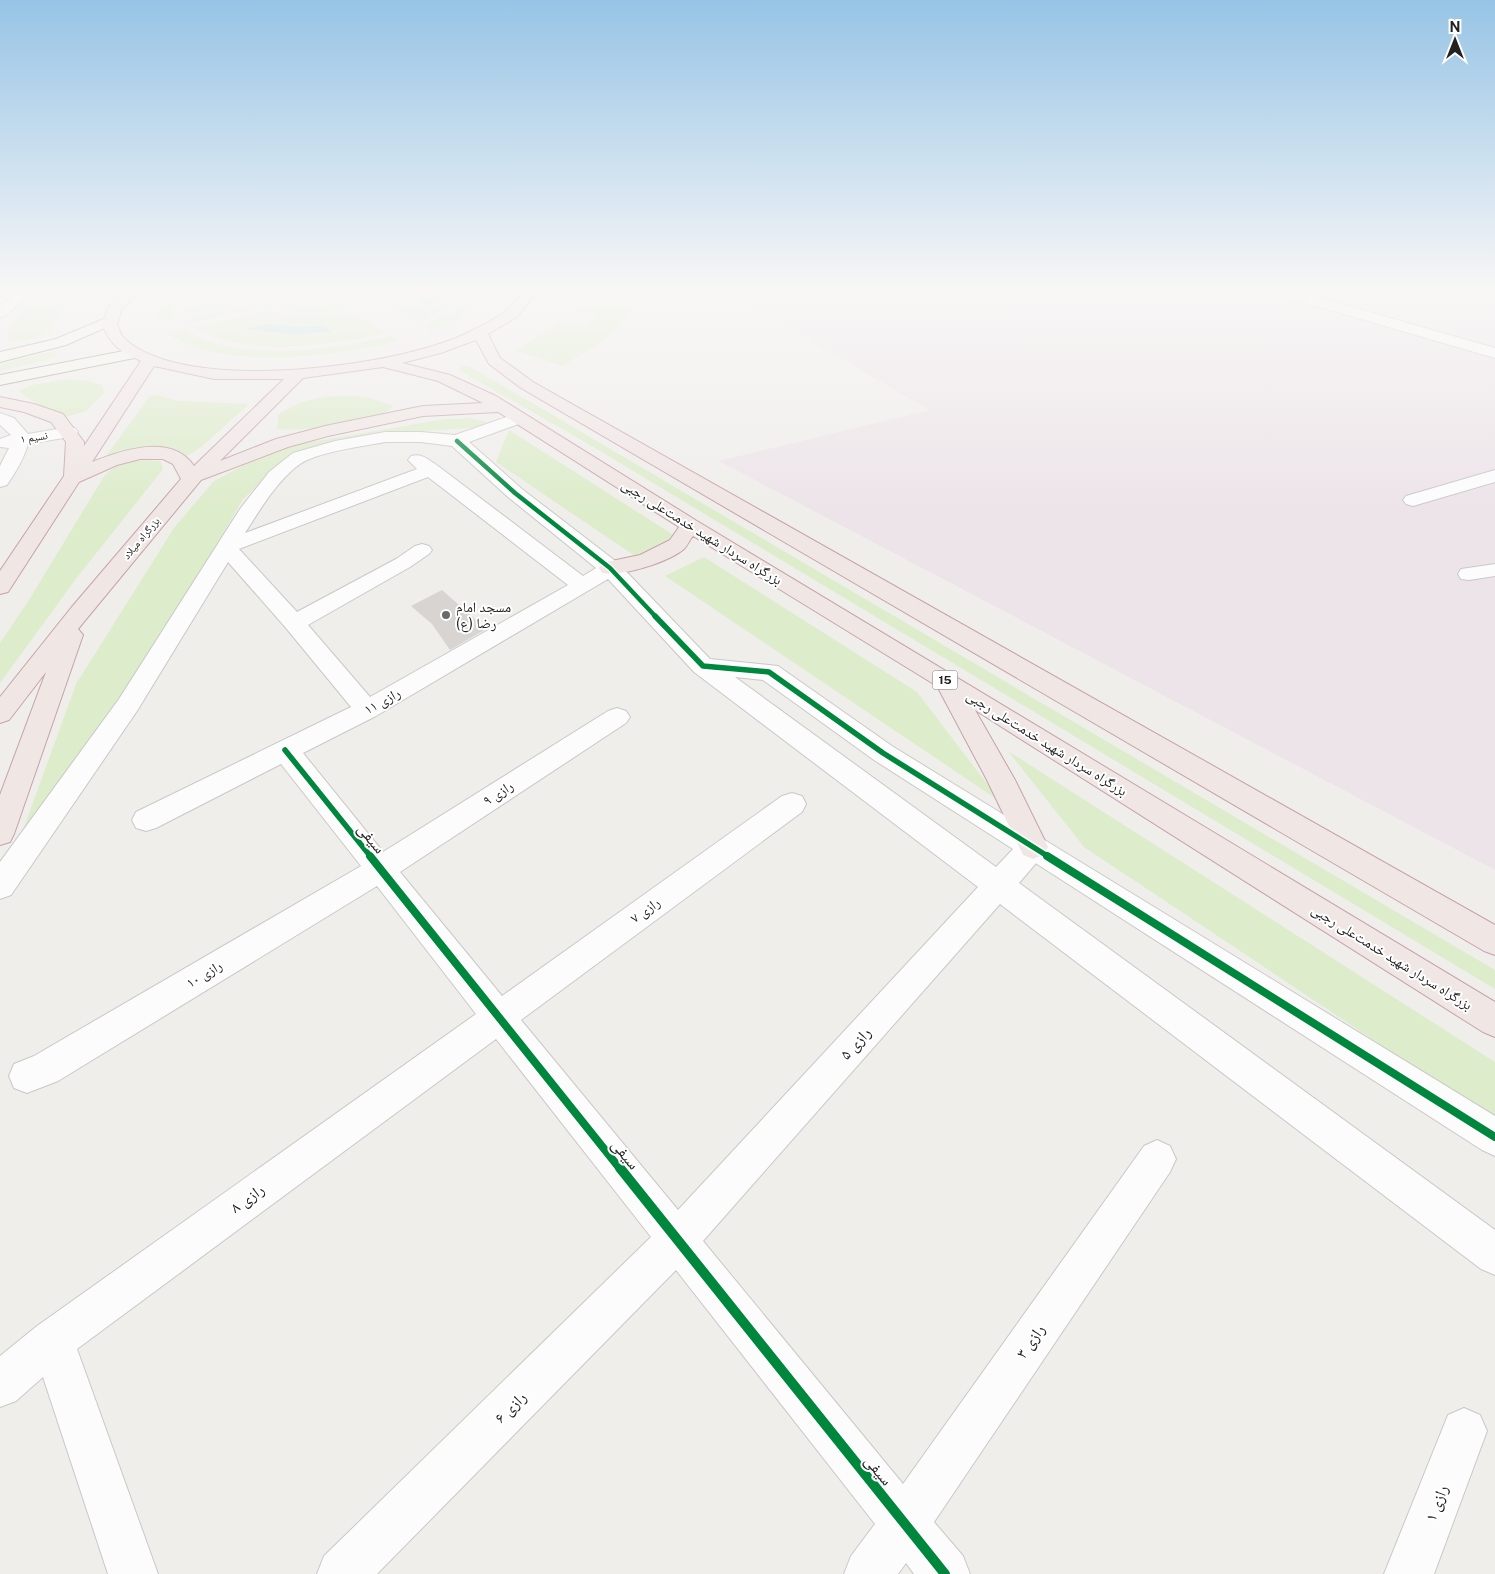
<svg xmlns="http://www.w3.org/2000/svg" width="1495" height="1574" font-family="'Public Sans','Noto Naskh Arabic',sans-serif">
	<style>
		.industrial { fill: #ede4e9 }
		.grass { fill: #ddeccb; fill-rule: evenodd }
		.water { fill: #bfdbe3 }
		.building { fill: #d7d4d2 }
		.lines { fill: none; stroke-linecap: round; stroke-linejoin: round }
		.minor-casing { stroke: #c9c8c7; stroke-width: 2 }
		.tertiary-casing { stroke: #c9c8c7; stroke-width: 2 }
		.secondary-casing { stroke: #999a82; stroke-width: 2 }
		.trunk-casing { stroke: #c5a2ac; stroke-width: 2 }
		.minor { fill: #fdfcfc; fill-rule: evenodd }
		.tertiary { fill: #fdfcfc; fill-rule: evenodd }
		.secondary { fill: #f4f4ed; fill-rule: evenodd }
		.trunk { fill: #f0e6e4; fill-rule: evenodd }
		.cycleway-far3-casing { stroke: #fff; stroke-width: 7 }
		.cycleway-far2-casing { stroke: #fff; stroke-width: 9 }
		.cycleway-far1-casing { stroke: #fff; stroke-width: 11 }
		.cycleway-casing { stroke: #fff; stroke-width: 13 }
		.cycleway-far3 { stroke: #00873e; stroke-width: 4.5 }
		.cycleway-far2 { stroke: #00873e; stroke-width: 5.5 }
		.cycleway-far1 { stroke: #00873e; stroke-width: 8 }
		.cycleway { stroke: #00873e; stroke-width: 10 }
		.poi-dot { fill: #6a6968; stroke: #fff; stroke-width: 2 }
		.labels { text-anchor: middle; stroke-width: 4; stroke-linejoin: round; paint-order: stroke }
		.far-street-label { font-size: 11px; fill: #222; stroke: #fff }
		.shield { fill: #fff; stroke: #646464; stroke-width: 1 }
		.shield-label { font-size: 12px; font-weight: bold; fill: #222 }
		.street-label { font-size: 14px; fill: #222; stroke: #fff }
		.poi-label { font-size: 14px; fill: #222; stroke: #fff; text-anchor: start }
		.near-street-label { font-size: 16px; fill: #222; stroke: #fff }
	</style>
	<rect width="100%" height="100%" fill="#f0eeeb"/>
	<!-- industrial -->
	<path class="industrial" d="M719,288h776v582l-776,-409 211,-51z"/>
	<!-- grass -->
	<g class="grass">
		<path d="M48,288h39c-17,11 -30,23 -35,43l-18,8 -25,3c-5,-18 25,-45 39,-54z"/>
		<path d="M173,288h15l-14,17v13l-17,4c-2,-15 5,-25 16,-34z"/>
		<path d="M197,288h26l-3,3 13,3 6,-6h25l-6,8v4l-73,16v-12z"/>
		<path d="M367,288h27l-17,13 -14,-9z"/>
		<path d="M404,288h31l-14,13 9,6 10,-7 11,-12h20l-17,17 -37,18 -36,-20 14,-7z"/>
		<path d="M480,288h14c-13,22 -41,35 -64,43l-8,-5 40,-19z"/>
		<path d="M587,288h54c-5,38 -50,59 -78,78l-46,-15 42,-29 27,3 10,-10 -25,-3 12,-11z"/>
		<path d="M298,294l4,4 -112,26 -4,-5z"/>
		<path d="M309,300l24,1 14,8c-22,4 -48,7 -69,-2z"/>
		<path d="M268,310l16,4 25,2 42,-4 35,21c-56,13 -141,25 -193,-6zM266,324l32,3 25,-1 9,6 -41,2 -44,-5z"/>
		<path d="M183,329c55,35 147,21 208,7l8,5c-65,15 -175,31 -233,-8z"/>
		<path d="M55,351v6l-7,3 -48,11v-7z"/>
		<path d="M463,366h5l37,21 990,583v19l-915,-550 -122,-69z"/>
		<path d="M68,379l21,2 13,4 3,7 -19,19 -20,6 -36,-17 -11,-9 12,-6z"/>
		<path d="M156,395l23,6 70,3 -49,44 -15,9c-21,-17 -57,-3 -81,2l46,-63z"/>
		<path d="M355,396l15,2 23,8c-11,17 -96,26 -116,23l1,-14c27,-18 45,-19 77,-19z"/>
		<path d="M470,418l16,4 -2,5 -105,7 -60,11 -30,12 -46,42 -64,110 -61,98 -104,148 62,-171 98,-156 40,-47 39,-21 40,-15 152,-26z"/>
		<path d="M509,430l166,106 -40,20 -139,-94z"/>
		<path d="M135,460l26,1 2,8 -88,111 -75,103v-40l29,-43 74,-122c9,-11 18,-15 32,-18z"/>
		<path d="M704,557l213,135 84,110 -336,-226z"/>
		<path d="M1008,751l487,311v59l-411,-274z"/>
	</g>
	<!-- water -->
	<g class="water">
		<path d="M435,288h16l-11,12 -10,7 -10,-5z"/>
		<path d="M266,324l32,3 26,-1 8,6 -41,2 -46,-5z"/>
	</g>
	<!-- building -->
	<path class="building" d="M442,590l44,39 -36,21 -18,-26 -21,-18z"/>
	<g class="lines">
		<!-- minor casing -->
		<g class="minor-casing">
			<g id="minor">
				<path d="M22,288h15l-32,28 -5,1v-11z"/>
				<path d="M1263,288h22l210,60v10l-230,-67z"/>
				<path d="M0,413l14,5 14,16 41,-7 6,1 3,4 -3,4 -6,1 -41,7c-4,15 -13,29 -21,41l-7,2v-21l9,-18 -9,-1v-8l11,-4 -11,-10z"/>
				<path d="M518,413l6,1 3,4 -3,4 -55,20 53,47 96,74 92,96 68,7 114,80 151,93 5,8 -5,8 -24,28 476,347v45l-14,-6 -481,-365 -297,337 200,243 241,-338 13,-6 13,6 6,13 -6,13 -236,350 29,34 7,18h-56l-8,-11 -8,11h-54l7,-18 24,-32 -199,-254 -299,304h-60l7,-18 327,-319 -155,-198 -419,310 81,225h-50l-65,-197 -27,24 -16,6v-51l37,-30 439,-312 -99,-128 -319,195 -31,12 -13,-5 -5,-12 5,-12 20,-8 327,-190 -80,-102 -125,64 -10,3 -10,-3 -4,-8 4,-8 215,-105 -65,-79 -58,-66 -91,149 -126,184 -11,4v-37l119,-163 121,-190 29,-37 24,-19 42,-12 50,-9h36l34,3zM385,442h36l31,4 56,51 88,71 -13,8 -145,-110c-10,-6 -15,-13 -27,-10l-3,4 9,9 -172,64c14,-22 38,-62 62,-73 24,-10 52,-13 78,-18zM428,477l140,108 -198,112 -62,-72 102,-58 19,-13 3,-4 -3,-4 -7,-2 -7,2 -19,13 -99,53 -58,-63zM608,579l86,93 284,215 -300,323 -157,-190 281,-208 4,-8 -4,-8 -10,-3 -10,3 -280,200 -102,-124 226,-149 4,-6 -4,-6 -9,-3 -9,3 -225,141 -80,-99 73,-37zM735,677l28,3 111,80 139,89 -17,18z"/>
				<path d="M1495,470v12l-82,24 -7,-2 -3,-4 3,-4z"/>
				<path d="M1495,564v12l-26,4 -8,-1 -3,-5 3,-5z"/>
				<path d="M1464,1408l16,7 7,16 -53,143h-50l64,-159z"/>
			</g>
		</g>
		<!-- tertiary casing -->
		<g class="tertiary-casing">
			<path id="tertiary" d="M1033,835l10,4 452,277v40l-13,-6 -459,-295 -5,-8 5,-8z"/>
		</g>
		<!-- secondary casing -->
		<g class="secondary-casing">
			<g id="secondary">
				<path d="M111,316l5,1 2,3 -2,3 -50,22 -66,17v-10l56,-13z"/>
				<path d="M134,349l5,2 3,3 -3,3 -139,28v-10z"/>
			</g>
		</g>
		<!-- trunk casing -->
		<g class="trunk-casing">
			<path id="trunk" d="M127,288h15l-20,21 -5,15c2,5 3,10 7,14 58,58 282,29 349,-8 11,-5 23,-12 33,-19 7,-6 14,-16 20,-23h14l-23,29 -29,17 12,24 33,24 962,543v30l-11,-4 -963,-563 -32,-24 -13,-24 -35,13 -39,10 48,12 46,21 201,125 798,481v35l-12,-5 -508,-322 40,70 33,67 -5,8 -10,4 -10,-4 -36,-75 -50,-94 -244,-150c-3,3 -5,9 -9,13 -15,13 -62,28 -82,24l-3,-5 3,-5 38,-8 30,-15 9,-13 -181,-115 -75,4 -95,20 -40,11 -87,33 -123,149 5,6 -69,199 -4,8 -10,3v-50l46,-123 -37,48 -9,3v-26l71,-89 110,-129 -8,-15 -10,-5h-23l-23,6 -38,17 -71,110 -8,2v-23l64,-95 2,-34 -15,-20 -27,-10 -24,-5v-10l34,7 29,10 21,28v4l57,-85c-20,-9 -30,-15 -39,-37l6,-16zM154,366l60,13h70l-90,87c-22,-33 -72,-16 -102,-4zM383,367l55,14 45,22 -60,3 -98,20 -49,13 -56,22 83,-83z"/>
		</g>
		<!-- minor -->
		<use href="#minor" class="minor"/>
		<!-- tertiary -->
		<use href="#tertiary" class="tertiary"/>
		<!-- secondary -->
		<use href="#secondary" class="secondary"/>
		<!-- trunk -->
		<use href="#trunk" class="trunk"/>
		<!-- cycleway-far3 casing -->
		<g class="cycleway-far3-casing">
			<path id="cycleway-far3" d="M457,441l58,52 95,75 46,49"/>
		</g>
		<!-- cycleway-far2 casing -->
		<g class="cycleway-far2-casing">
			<g id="cycleway-far2">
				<path d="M655,616l48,50 66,6 114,81 166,104"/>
				<path d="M285,750l86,107"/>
			</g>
		</g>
		<!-- cycleway-far1 casing -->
		<g class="cycleway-far1-casing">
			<g id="cycleway-far1">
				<path d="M370,856l251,314"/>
				<path d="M1047,856l448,281"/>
			</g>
		</g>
		<!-- cycleway casing -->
		<g class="cycleway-casing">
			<path id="cycleway" d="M620,1168l325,406"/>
		</g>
		<!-- cycleway-far3 -->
		<use href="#cycleway-far3" class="cycleway-far3"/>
		<!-- cycleway-far2 -->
		<use href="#cycleway-far2" class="cycleway-far2"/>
		<!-- cycleway-far1 -->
		<use href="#cycleway-far1" class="cycleway-far1"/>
		<!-- cycleway -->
		<use href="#cycleway" class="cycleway"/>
	</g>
	<!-- sky -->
	<linearGradient id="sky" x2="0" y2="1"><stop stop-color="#97c4e6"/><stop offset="0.57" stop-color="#f8f7f6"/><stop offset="1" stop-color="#f8f7f6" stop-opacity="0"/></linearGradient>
	<rect width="1495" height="508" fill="url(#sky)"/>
	<!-- markers -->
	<circle class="poi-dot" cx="446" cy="615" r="5"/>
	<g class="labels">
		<!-- far-street labels -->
		<g class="far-street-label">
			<text transform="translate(34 437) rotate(-9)" y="4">نسیم ۱</text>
			<text transform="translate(141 538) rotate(-50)" y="4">بزرگراه میلاد</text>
		</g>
		<!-- shield labels -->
		<rect class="shield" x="932.5" y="670.5" width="25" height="19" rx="4"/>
		<g class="shield-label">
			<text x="945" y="684">15</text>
		</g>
		<!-- street labels -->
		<g class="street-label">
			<text transform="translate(702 532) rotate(32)" y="5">بزرگراه سردار شهید خدمت‌علی رجبی</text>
			<text transform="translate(382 701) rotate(-29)" y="5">رازی ۱۱</text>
			<text transform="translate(1047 743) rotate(32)" y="5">بزرگراه سردار شهید خدمت‌علی رجبی</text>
			<text transform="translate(498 793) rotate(-33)" y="5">رازی ۹</text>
			<text transform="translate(645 910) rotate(-36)" y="5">رازی ۷</text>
			<text transform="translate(1392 957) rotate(32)" y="5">بزرگراه سردار شهید خدمت‌علی رجبی</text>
			<text transform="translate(204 974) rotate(-31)" y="5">رازی ۱۰</text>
		</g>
		<!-- poi labels -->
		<g class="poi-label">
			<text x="456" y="612">مسجد امام<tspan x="456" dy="16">رضا (ع)</tspan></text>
		</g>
		<!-- near-street labels -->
		<g class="near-street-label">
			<text transform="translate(372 838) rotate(51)" y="6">سیفی</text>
			<text transform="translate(855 1043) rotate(-48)" y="6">رازی ۵</text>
			<text transform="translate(626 1154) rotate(51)" y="6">سیفی</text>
			<text transform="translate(247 1198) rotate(-36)" y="6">رازی ۸</text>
			<text transform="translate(1030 1341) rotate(-55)" y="6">رازی ۳</text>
			<text transform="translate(510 1407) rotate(-45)" y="6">رازی ۶</text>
			<text transform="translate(879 1470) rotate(51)" y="6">سیفی</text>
			<text transform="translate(1436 1503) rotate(-69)" y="6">رازی ۱</text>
		</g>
	</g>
	<!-- north arrow -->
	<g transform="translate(1455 40)" stroke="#ffffff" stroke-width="4" paint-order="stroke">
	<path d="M0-4L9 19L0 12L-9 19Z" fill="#222222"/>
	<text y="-8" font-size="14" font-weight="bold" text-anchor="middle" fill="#222222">N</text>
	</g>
</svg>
